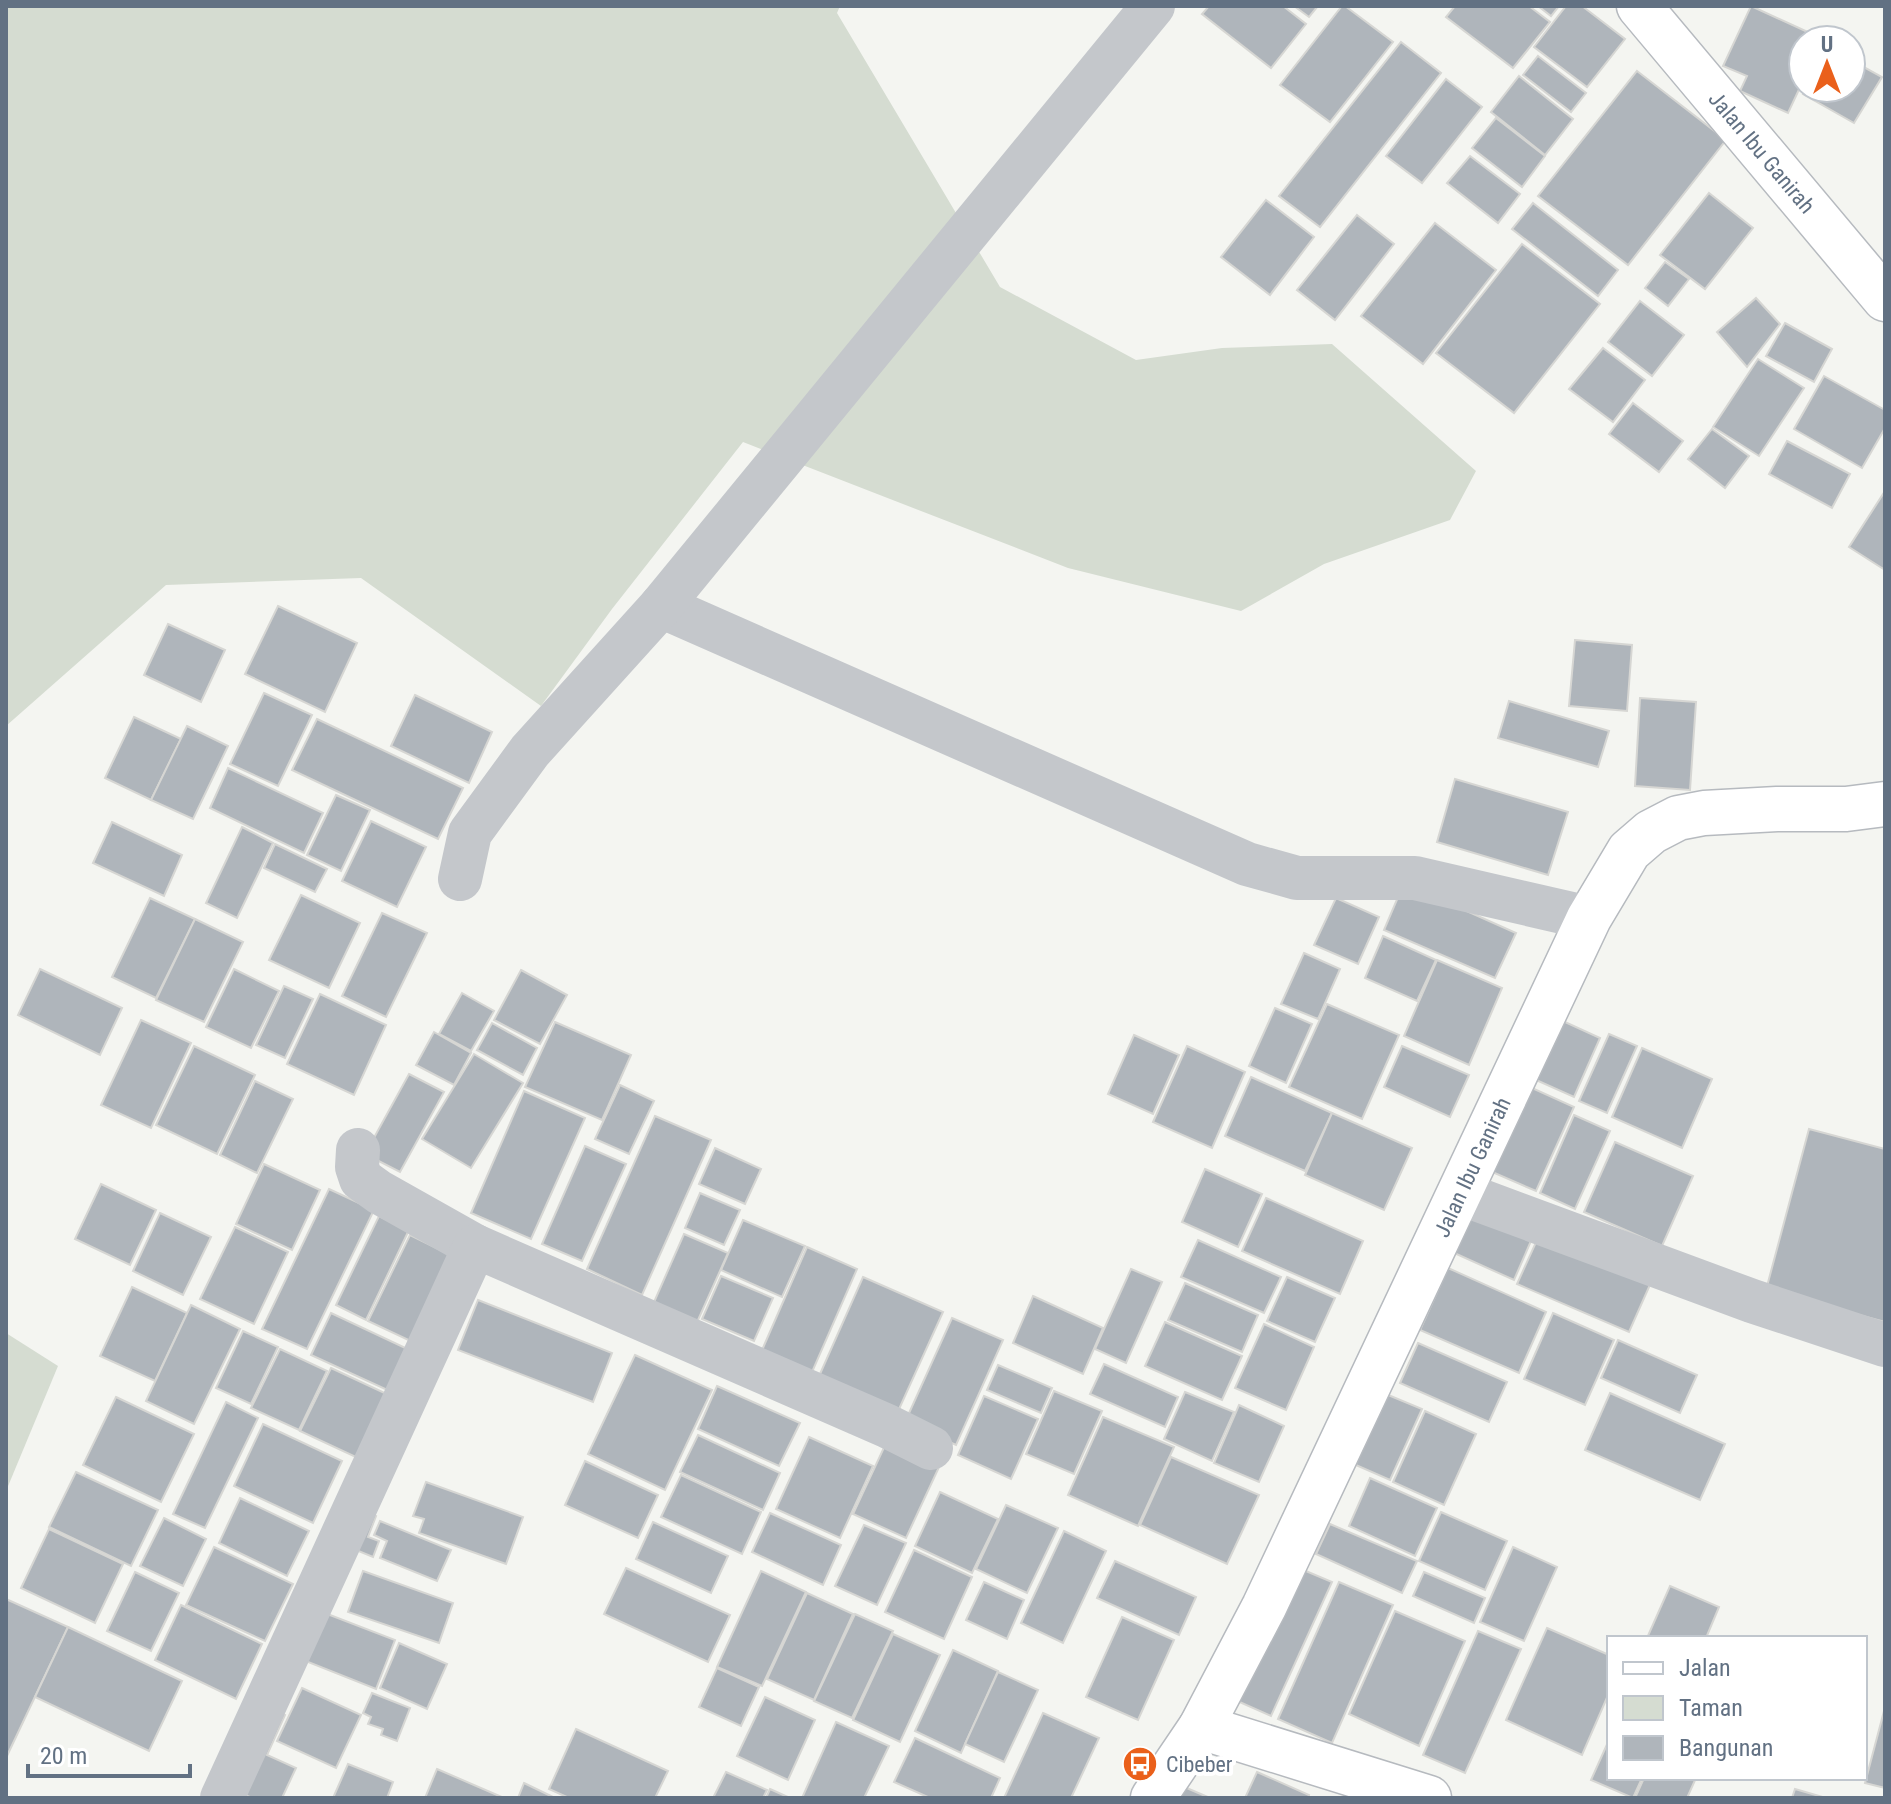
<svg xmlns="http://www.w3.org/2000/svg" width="1891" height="1804" font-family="'Roboto Condensed',sans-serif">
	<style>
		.green { fill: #d5dcd1 }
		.building { fill: #afb5bb; stroke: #d6d6d3; stroke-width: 2 }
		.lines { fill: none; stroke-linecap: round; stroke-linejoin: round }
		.secondary-casing { stroke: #b6babf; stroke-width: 47 }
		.minor { stroke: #c4c7cb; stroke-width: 44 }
		.secondary { stroke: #fff; stroke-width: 44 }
		.labels { text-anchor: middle; stroke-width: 8; stroke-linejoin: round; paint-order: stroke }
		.street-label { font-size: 22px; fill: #627183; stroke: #fff }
		.poi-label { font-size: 22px; fill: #627183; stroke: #fff; text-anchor: start }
	</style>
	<rect width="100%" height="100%" fill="#f4f5f1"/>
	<!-- green -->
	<g class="green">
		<path d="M6,6h834l-3,7 163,274 136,73 86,-12 110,-4 144,127 -26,49 -126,44 -83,47 -173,-43 -325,-126 -131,167 -71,97 -180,-128 -195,7 -160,141z"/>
		<path d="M6,1333l52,33 -52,125z"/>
	</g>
	<!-- building -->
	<g class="building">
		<path d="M1209,6h74l23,18 -35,44 -69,-54z"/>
		<path d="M1294,6h24l-9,11z"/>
		<path d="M1342,6h3l48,36 -63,80 -50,-37z"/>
		<path d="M1455,6h74l21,16 -37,46 -67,-51z"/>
		<path d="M1538,6h21l-8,10z"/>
		<path d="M1566,6h16l43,33 -38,48 -53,-40z"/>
		<path d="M1751,6l72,33 -20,1v41l-15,32 -48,-22 7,-15 -24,-10z"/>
		<path d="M1401,42l40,31 -121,154 -41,-31z"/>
		<path d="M1538,56l48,37 -15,19 -48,-37z"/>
		<path d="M1851,60l31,17 -28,46 -51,-29 3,-6h45z"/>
		<path d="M1637,71l89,69 -98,125 -90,-69z"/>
		<path d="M1519,76l54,43 -28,36 -54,-43z"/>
		<path d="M1446,79l36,28 -60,76 -36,-27z"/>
		<path d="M1496,118l49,38 -23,31 -50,-39z"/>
		<path d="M1470,156l50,38 -22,29 -51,-40z"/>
		<path d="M1709,193l44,35 -48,61 -45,-34z"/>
		<path d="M1266,200l48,37 -44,58 -49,-38z"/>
		<path d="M1533,203l85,67 -20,26 -86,-67z"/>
		<path d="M1357,215l37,29 -59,76 -38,-30z"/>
		<path d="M1435,223l61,47 -73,94 -62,-48z"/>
		<path d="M1522,244l78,60 -86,109 -78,-60z"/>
		<path d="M1665,262l24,17 -21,27 -23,-18z"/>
		<path d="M1756,298l24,26 -33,43 -30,-35z"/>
		<path d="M1640,301l44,34 -32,41 -44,-34z"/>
		<path d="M1785,323l47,26 -18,33 -48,-26z"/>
		<path d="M1603,348l42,32 -32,42 -44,-33z"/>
		<path d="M1758,359l46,29 -45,68 -46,-29z"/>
		<path d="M1824,376l61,34v18l-23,40 -68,-39z"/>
		<path d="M1633,403l50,38 -24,31 -50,-38z"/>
		<path d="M1712,429l37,27 -24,32 -37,-29z"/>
		<path d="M1787,441l63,33 -18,34 -63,-34z"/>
		<path d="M1885,491v79l-36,-23z"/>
		<path d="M278,606l79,37 -32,69 -80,-38z"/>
		<path d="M168,624l57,26 -24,52 -57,-27z"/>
		<path d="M1575,640l57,5 -5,66 -58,-5z"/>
		<path d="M264,693l48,22 -34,71 -48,-22z"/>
		<path d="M415,695l77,37 -23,51 -78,-37z"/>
		<path d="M1640,698l56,4 -6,88 -55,-4z"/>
		<path d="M1509,701l100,30 -11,36 -100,-29z"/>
		<path d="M134,717l47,22 -30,61 -46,-22z"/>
		<path d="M317,719l146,69 -25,51 -146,-69z"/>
		<path d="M187,726l41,20 -35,73 -42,-19z"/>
		<path d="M228,768l95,45 -19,40 -94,-45z"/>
		<path d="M1455,779l113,33 -20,63 -111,-33z"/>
		<path d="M336,795l34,15 -29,61 -34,-16z"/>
		<path d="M371,821l55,26 -29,60 -55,-26z"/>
		<path d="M112,822l70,33 -18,41 -71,-33z"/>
		<path d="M242,827l31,16 -36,75 -31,-15z"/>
		<path d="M275,844l52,25 -12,23 -51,-24z"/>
		<path d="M1404,883l112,50 -21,45 -111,-48z"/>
		<path d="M301,895l59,28 -31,65 -60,-28z"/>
		<path d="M150,898l45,21 -39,79 -44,-21z"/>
		<path d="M1336,898l43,19 -21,47 -44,-19z"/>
		<path d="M382,913l45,20 -41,84 -44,-21z"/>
		<path d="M195,919l48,23 -39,80 -48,-22z"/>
		<path d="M1383,936l53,24 -19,41 -52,-23z"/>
		<path d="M1304,953l36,16 -22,50 -37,-15z"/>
		<path d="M1437,960l65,28 -33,77 -65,-29z"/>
		<path d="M40,969l82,39 -22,47 -82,-40z"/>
		<path d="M234,969l45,22 -28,57 -45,-21z"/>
		<path d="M521,970l46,25 -27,49 -46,-24z"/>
		<path d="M284,986l29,13 -28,59 -29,-13z"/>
		<path d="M462,993l32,18 -23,40 -32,-17z"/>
		<path d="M320,994l66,31 -32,70 -67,-31z"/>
		<path d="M1327,1004l72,31 -37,84 -73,-32z"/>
		<path d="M1275,1008l37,16 -26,59 -37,-17z"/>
		<path d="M1552,1016l48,22 -26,59 -49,-22z"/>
		<path d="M141,1020l50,23 -40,85 -50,-23z"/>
		<path d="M555,1022l76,33 -29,65 -77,-33z"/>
		<path d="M492,1023l45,25 -14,27 -46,-25z"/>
		<path d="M434,1032l37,21 -17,32 -38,-20z"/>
		<path d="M1609,1034l28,12 -30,67 -28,-12z"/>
		<path d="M1134,1035l45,20 -26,59 -45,-20z"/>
		<path d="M194,1046l61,29 -38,79 -61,-29z"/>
		<path d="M1187,1046l58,26 -33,76 -59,-26z"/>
		<path d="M1402,1046l67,29 -19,42 -66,-30z"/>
		<path d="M1642,1048l70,31 -30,69 -70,-31z"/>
		<path d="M474,1054l49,29 -52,85 -49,-29z"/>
		<path d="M409,1074l35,18 -44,80 -35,-18z"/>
		<path d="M1251,1077l81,36 -27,58 -80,-35z"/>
		<path d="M255,1081l38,18 -36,74 -37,-18z"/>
		<path d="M1521,1083l53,24 -38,84 -53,-23z"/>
		<path d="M620,1085l34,16 -25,53 -34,-15z"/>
		<path d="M524,1091l61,27 -54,121 -60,-26z"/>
		<path d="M1332,1113l80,35 -28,62 -79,-35z"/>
		<path d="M1574,1115l36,16 -35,78 -35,-16z"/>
		<path d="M655,1116l56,24 -69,155 -55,-26z"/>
		<path d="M1809,1129l76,20v173l-119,-32z"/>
		<path d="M1615,1142l78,34 -31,70 -78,-34z"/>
		<path d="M585,1146l41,18 -44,97 -40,-17z"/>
		<path d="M715,1148l46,21 -16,35 -46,-20z"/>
		<path d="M264,1164l56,26 -28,60 -56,-26z"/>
		<path d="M1205,1169l57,25 -24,53 -56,-25z"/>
		<path d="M101,1184l55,26 -26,55 -55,-26z"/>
		<path d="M329,1189l45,21 -67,139 -45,-20z"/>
		<path d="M700,1193l40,17 -16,35 -39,-17z"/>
		<path d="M1266,1198l97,43 -23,53 -98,-43z"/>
		<path d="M1472,1207l62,27 -20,46 -62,-28z"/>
		<path d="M160,1213l51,24 -28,58 -50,-24z"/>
		<path d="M379,1216l30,14 -43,90 -30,-15z"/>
		<path d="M743,1220l62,26 -23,51 -61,-27z"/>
		<path d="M235,1227l53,25 -34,72 -54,-25z"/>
		<path d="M1542,1229l111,49 -24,54 -112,-48z"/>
		<path d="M684,1234l44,19 -34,76 -43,-20z"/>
		<path d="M410,1235l51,25 -42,85 -51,-24z"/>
		<path d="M1198,1240l83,37 -17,36 -83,-36z"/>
		<path d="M807,1247l50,22 -48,110 -50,-22z"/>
		<path d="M1448,1268l98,44 -27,61 -99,-43z"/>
		<path d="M1131,1269l31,13 -36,81 -31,-14z"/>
		<path d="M721,1276l52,22 -19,43 -52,-22z"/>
		<path d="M863,1277l80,35 -48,106 -79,-35z"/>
		<path d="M1287,1277l48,21 -20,44 -48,-21z"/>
		<path d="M1185,1283l73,32 -16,37 -74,-32z"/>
		<path d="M132,1287l55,26 -32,68 -55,-25z"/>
		<path d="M1033,1296l70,32 -20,46 -70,-31z"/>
		<path d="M478,1300l134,53 -19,49 -135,-52z"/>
		<path d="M191,1305l49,24 -46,95 -48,-23z"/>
		<path d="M331,1313l85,40 -20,41 -85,-39z"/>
		<path d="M1553,1313l61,27 -29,65 -61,-26z"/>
		<path d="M952,1318l51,22 -47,105 -51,-23z"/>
		<path d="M1165,1322l77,34 -20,44 -77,-34z"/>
		<path d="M1264,1324l50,23 -28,63 -51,-22z"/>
		<path d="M243,1331l35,16 -27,57 -35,-16z"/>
		<path d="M1618,1340l79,35 -17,38 -79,-35z"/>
		<path d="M1418,1343l89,39 -18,40 -89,-39z"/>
		<path d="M280,1349l47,22 -28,59 -48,-22z"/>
		<path d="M635,1355l77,35 -47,100 -77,-36z"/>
		<path d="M1104,1364l74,33 -13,30 -75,-33z"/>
		<path d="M998,1365l54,23 -11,25 -54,-23z"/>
		<path d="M331,1368l60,28 -31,63 -60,-28z"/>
		<path d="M717,1386l83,37 -21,43 -81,-37z"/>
		<path d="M1054,1391l48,20 -28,63 -48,-20z"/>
		<path d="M1185,1392l49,20 -22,49 -48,-22z"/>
		<path d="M1381,1392l41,17 -32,71 -41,-18z"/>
		<path d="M1610,1393l115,51 -25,56 -115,-50z"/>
		<path d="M984,1396l54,23 -27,60 -53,-24z"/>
		<path d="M116,1397l78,37 -33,68 -78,-37z"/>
		<path d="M226,1402l32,16 -53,110 -32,-14z"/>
		<path d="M1239,1405l45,21 -25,56 -45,-19z"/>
		<path d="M1425,1411l51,23 -32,71 -51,-23z"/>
		<path d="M1103,1417l71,30 -36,79 -70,-31z"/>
		<path d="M263,1424l79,37 -29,62 -79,-37z"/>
		<path d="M698,1435l82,38 -17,37 -83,-38z"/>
		<path d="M809,1437l64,29 -33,72 -64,-29z"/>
		<path d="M887,1441l53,24 -34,73 -53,-24z"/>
		<path d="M1171,1457l88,38 -32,69 -87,-39z"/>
		<path d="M585,1461l73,34 -20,43 -73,-33z"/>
		<path d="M76,1472l82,38 -27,56 -82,-39z"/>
		<path d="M681,1475l80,37 -19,42 -81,-37z"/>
		<path d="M1370,1478l67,30 -22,48 -66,-30z"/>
		<path d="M426,1482l97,35 -17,47 -87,-31 5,-14 -11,-3z"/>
		<path d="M940,1492l58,27 -26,54 -57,-27z"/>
		<path d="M240,1498l69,33 -22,45 -68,-33z"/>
		<path d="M1006,1505l52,23 -31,65 -51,-24z"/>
		<path d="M366,1512l10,4 -8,21 11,4 -6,16 -22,-9z"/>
		<path d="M1441,1512l66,29 -22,49 -66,-29z"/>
		<path d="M770,1513l71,32 -18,40 -71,-33z"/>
		<path d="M164,1518l42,21 -23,47 -43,-20z"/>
		<path d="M380,1521l71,29 -14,31 -57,-23 7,-17 -13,-6z"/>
		<path d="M653,1522l75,34 -17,37 -75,-34z"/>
		<path d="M1330,1524l87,37 -15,32 -86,-39z"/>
		<path d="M864,1525l42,18 -29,62 -42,-19z"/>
		<path d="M49,1529l74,35 -28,59 -74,-35z"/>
		<path d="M1064,1531l42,20 -43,92 -42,-20z"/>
		<path d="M214,1547l79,37 -28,57 -79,-36z"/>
		<path d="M1513,1547l44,20 -33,74 -44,-19z"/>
		<path d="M914,1550l58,27 -28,62 -59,-27z"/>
		<path d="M1115,1561l81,36 -17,38 -82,-37z"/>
		<path d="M1294,1566l38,16 -61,134 -36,-16z"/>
		<path d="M626,1568l104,47 -22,47 -104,-48z"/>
		<path d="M363,1571l90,32 -14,40 -91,-31z"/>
		<path d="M761,1571l45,21 -44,94 -45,-19z"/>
		<path d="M135,1572l44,21 -28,58 -44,-20z"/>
		<path d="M1424,1572l61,26 -11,25 -61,-27z"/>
		<path d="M984,1582l40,18 -17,39 -41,-19z"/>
		<path d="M1339,1582l54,23 -61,138 -54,-24z"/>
		<path d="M1670,1586l49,21 -13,31h-59z"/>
		<path d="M807,1593l46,21 -39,86 -47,-21z"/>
		<path d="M6,1599l62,28 -62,131z"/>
		<path d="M181,1605l81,39 -26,55 -81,-39z"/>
		<path d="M317,1610l78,30 -19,49 -78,-31z"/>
		<path d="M1395,1611l70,30 -46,105 -70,-32z"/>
		<path d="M855,1614l38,17 -41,87 -38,-17z"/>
		<path d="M1122,1617l52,23 -36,80 -52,-23z"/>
		<path d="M68,1627l114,54 -33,70 -114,-54z"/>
		<path d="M1547,1628l62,27v38l-27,62 -76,-35z"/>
		<path d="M1478,1631l43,18 -56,124 -42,-18z"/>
		<path d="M893,1634l47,21 -40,87 -47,-22z"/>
		<path d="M399,1643l48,21 -20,45 -47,-21z"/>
		<path d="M953,1650l45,21 -37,82 -46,-22z"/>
		<path d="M717,1668l42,19 -18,39 -42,-19z"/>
		<path d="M998,1672l40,18 -34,72 -39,-18z"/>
		<path d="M302,1688l59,27 -25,53 -59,-27z"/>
		<path d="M372,1693l38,15 -13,33 -16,-6 2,-6 -15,-5 3,-7 -8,-4z"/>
		<path d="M765,1697l50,23 -27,60 -51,-24z"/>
		<path d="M266,1706l19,9 -18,40 29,13 -14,30h-30l-23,-10z"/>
		<path d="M1884,1711l1,1v76l-20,-5z"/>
		<path d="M1043,1713l56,25 -28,60h-67z"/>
		<path d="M836,1722l53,24 -25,52h-62z"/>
		<path d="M576,1729l92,42 -13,27h-86l-20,-9z"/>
		<path d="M915,1738l85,40 -9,20h-61l-36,-16z"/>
		<path d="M1609,1740v38h33l-9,20 -42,-18z"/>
		<path d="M348,1764l45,18 -6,16h-54z"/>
		<path d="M437,1769l67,29h-79z"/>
		<path d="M726,1772l41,18 -4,8h-50z"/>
		<path d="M1257,1772l52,23 -1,3h-63z"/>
		<path d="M1644,1778h52l-9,20h-52z"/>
		<path d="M524,1783l31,15h-37z"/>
		<path d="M1182,1786l28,12h-33z"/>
		<path d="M770,1789l20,9h-24z"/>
		<path d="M1795,1789l31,9h-34z"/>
	</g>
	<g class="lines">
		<!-- secondary casing -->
		<g class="secondary-casing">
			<g id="secondary">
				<path d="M1639,6l246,293"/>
				<path d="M1201,1727l228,71"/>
				<path d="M1153,1798l48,-71 63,-120 325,-689 40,-67 22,-19 27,-14 26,-5 73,-4h69l39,-5"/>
			</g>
		</g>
		<!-- minor -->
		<g class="minor">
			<path d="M661,606l586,258 50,14h118l174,40"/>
			<path d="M460,879l10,-46 60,-82 131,-145 492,-600"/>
			<path d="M358,1150l-1,17 4,12 18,13 96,54"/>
			<path d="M1460,1193l292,108 133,44"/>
			<path d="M222,1798l253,-552 412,180 44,22"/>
		</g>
		<!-- secondary -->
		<use href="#secondary" class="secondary"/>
	</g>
	<!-- icons -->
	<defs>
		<g id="bus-disc" transform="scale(1.8)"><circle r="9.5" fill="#ea601b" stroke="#fff"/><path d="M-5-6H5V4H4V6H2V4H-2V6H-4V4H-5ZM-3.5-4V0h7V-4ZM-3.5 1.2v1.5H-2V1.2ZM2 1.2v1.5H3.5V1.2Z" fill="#fff"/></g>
	</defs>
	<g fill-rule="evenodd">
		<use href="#bus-disc" x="1140" y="1764"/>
	</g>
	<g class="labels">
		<!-- street labels -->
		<g class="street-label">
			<text transform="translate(1762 152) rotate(50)" y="8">Jalan Ibu Ganirah</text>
			<text transform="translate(1472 1167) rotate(-65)" y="8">Jalan Ibu Ganirah</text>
		</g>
		<!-- poi labels -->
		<g class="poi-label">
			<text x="1166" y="1772">Cibeber</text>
		</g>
	</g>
	<!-- border -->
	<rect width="1891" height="1804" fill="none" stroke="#627183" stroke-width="16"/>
	<!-- legend -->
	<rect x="1607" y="1636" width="260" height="144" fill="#ffffff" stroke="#c0c6cd" stroke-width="2"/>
	<rect x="1623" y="1662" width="40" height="12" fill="#ffffff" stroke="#c0c6cd" stroke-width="2"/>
	<text x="1679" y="1676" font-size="24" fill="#627183">Jalan</text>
	<rect x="1623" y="1696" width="40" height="24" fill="#d5dcd1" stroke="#c0c6cd" stroke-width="2"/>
	<text x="1679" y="1716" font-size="24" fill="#627183">Taman</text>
	<rect x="1623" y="1736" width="40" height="24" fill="#afb5bb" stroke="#c0c6cd" stroke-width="2"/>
	<text x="1679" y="1756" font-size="24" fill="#627183">Bangunan</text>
	<!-- north arrow -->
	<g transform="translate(1827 64)"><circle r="38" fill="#ffffff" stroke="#c0c6cd" stroke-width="2"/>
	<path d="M0-6L14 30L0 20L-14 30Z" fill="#ea601b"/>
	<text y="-12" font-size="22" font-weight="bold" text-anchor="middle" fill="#627183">U</text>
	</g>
	<!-- scale -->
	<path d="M28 1764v12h162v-12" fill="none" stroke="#627183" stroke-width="4"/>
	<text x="40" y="1764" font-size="24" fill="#627183" stroke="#ffffff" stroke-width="6" paint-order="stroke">20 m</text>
</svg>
